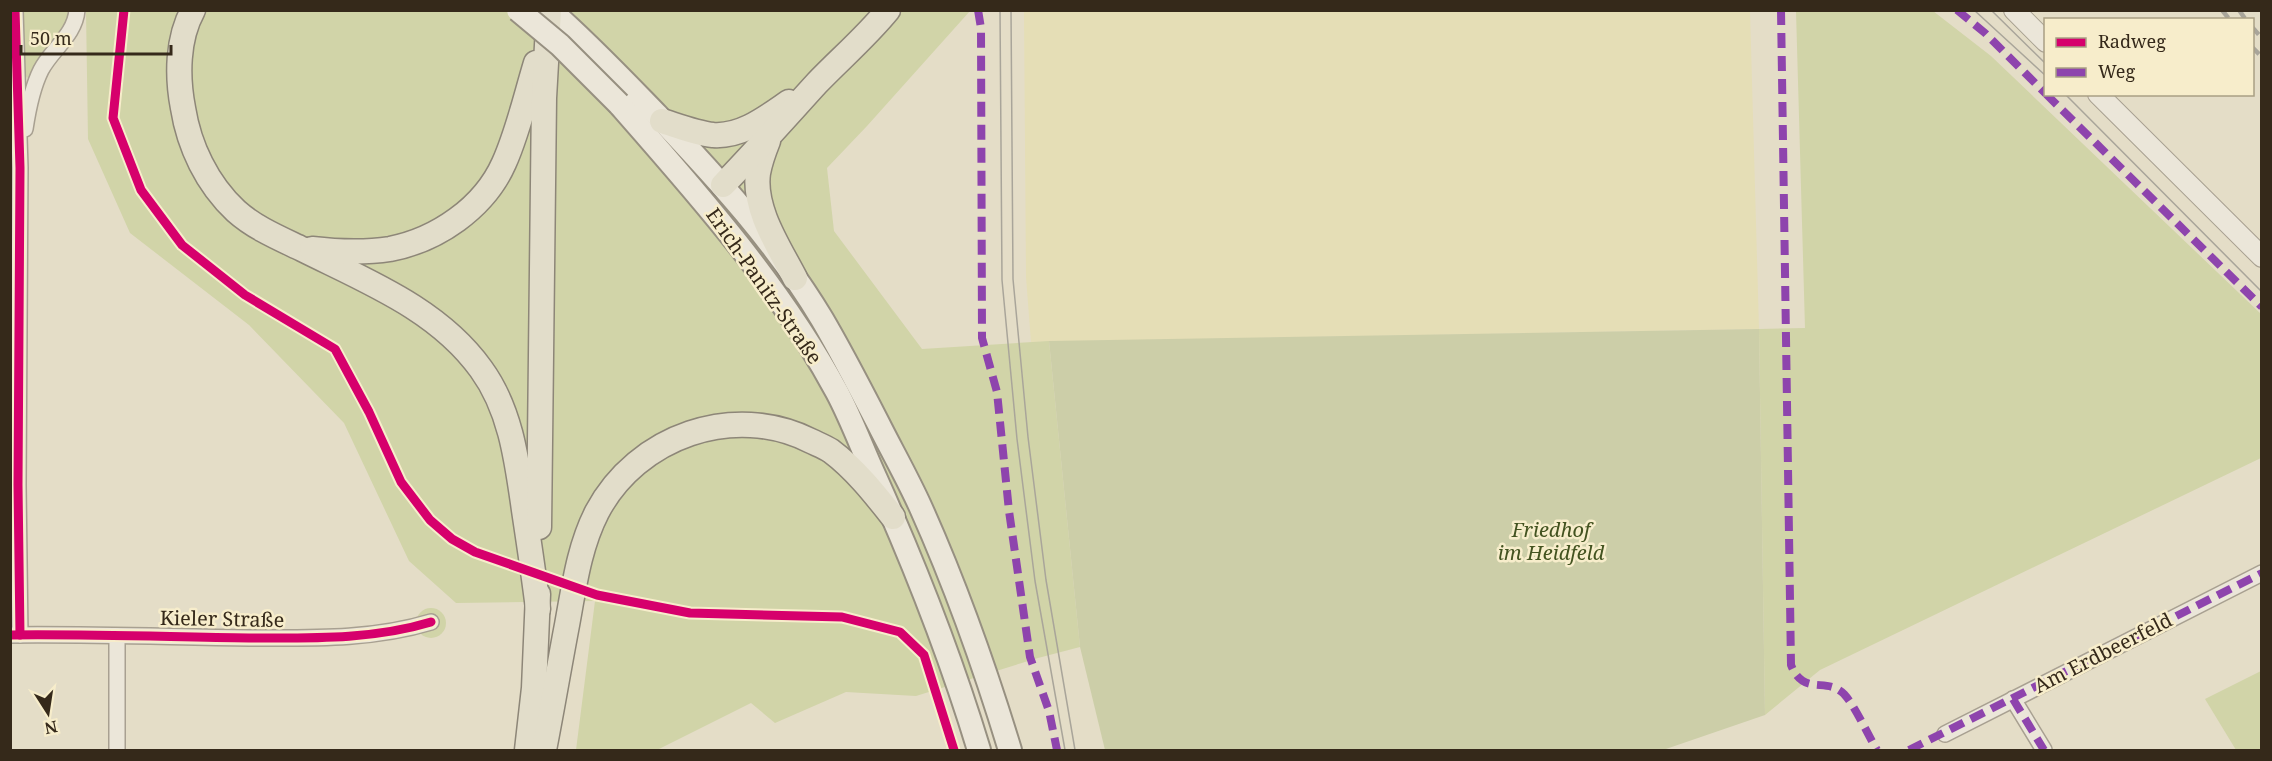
<svg xmlns="http://www.w3.org/2000/svg" width="2272" height="761" font-family="'Noto Serif',serif">
	<style>
		.farmland { fill: #e5deb6 }
		.green { fill: #d1d4a8 }
		.cemetery { fill: #cccea8 }
		.lines { fill: none; stroke-linecap: round; stroke-linejoin: round }
		.minor-casing { stroke: #a8a091; stroke-width: 18 }
		.tertiary-casing { stroke: #a8a091; stroke-width: 22 }
		.secondary-casing { stroke: #979081; stroke-width: 26 }
		.primary-casing { stroke: #8d8678; stroke-width: 27 }
		.minor { stroke: #ebe6d9; stroke-width: 15 }
		.tertiary { stroke: #ebe6d9; stroke-width: 20 }
		.secondary { stroke: #ebe6d9; stroke-width: 22 }
		.primary { stroke: #e2ddca; stroke-width: 24 }
		.tram { stroke: #a9a59a; stroke-width: 1.5 }
		.rail { stroke: #a9a59a; stroke-width: 4.5; stroke-dasharray: 10 10; stroke-linecap: butt }
		.secondary-bridge-casing { stroke: #979081; stroke-width: 26; stroke-linecap: butt }
		.secondary-bridge { stroke: #ebe6d9; stroke-width: 22 }
		.quiet { stroke: #8e44ad; stroke-width: 8; stroke-dasharray: 15 8; stroke-linecap: butt }
		.cycleway-casing { stroke: #f7edcb; stroke-width: 13 }
		.cycleway { stroke: #d6006c; stroke-width: 9 }
		.labels { text-anchor: middle; stroke-width: 5; stroke-linejoin: round; paint-order: stroke }
		.street-label { font-size: 20px; fill: #35291a; stroke: #f7edcb }
		.park-label { font-size: 20px; font-style: italic; fill: #435320; stroke: #f7edcb }
	</style>
	<rect width="100%" height="100%" fill="#e4ddc7"/>
	<!-- farmland -->
	<path class="farmland" d="M1024,11h726l9,318 -728,13 -5,-65z"/>
	<!-- green -->
	<g class="green">
		<path d="M15,11h62l-36,57 -14,10 -10,-18z"/>
		<path d="M86,11h884l-103,115 -40,42 7,63 88,118 127,-8 31,306 -42,11 -122,38 -70,-4 -71,31 -24,-20 -94,47h-81l19,-149 -139,2 -47,-42 -65,-138 -95,-98 -119,-92 -42,-94z"/>
		<path d="M1796,11h137l58,45 270,258v144l-441,212 -55,45 -6,-386 46,-1z"/>
		<circle cx="431" cy="623" r="15"/>
		<path d="M2261,671v79h-25l-31,-51z"/>
	</g>
	<!-- cemetery -->
	<path class="cemetery" d="M1759,329l6,386 -102,35h-558l-25,-103 -31,-306z"/>
	<g class="lines">
		<!-- minor casing -->
		<g class="minor-casing">
			<g id="minor">
				<path d="M15,10l5,158 -2,317 2,150"/>
				<path d="M25,129c3,-20 7,-41 16,-59 11,-21 34,-35 36,-60"/>
				<path d="M10,635c80,-1 160,2 239,3 61,0 123,2 182,-16"/>
				<path d="M117,636v114"/>
				<path d="M2013,699l31,51"/>
				<path d="M1945,734l317,-161"/>
			</g>
		</g>
		<!-- tertiary casing -->
		<g class="tertiary-casing">
			<g id="tertiary">
				<path d="M2014,10l32,32"/>
				<path d="M2098,94l164,163"/>
			</g>
		</g>
		<!-- secondary casing -->
		<g class="secondary-casing">
			<g id="secondary">
				<path d="M550,10c38,33 72,69 107,105 60,63 120,129 165,204 20,34 38,69 56,104 14,28 30,56 43,85 35,78 64,160 89,242"/>
				<path d="M619,104c79,90 161,182 218,288 15,28 26,59 39,87 40,89 75,179 103,271"/>
			</g>
		</g>
		<!-- primary casing -->
		<g class="primary-casing">
			<g id="primary">
				<path d="M193,10c-16,29 -16,67 -10,98 6,38 24,76 53,103 19,17 43,27 66,38 64,32 136,60 179,120 30,41 36,92 43,141 5,33 10,66 14,99"/>
				<path d="M662,121c16,5 34,12 51,14 29,2 54,-18 76,-33"/>
				<path d="M768,141c-4,10 -8,21 -10,32 -5,36 21,74 37,105"/>
				<path d="M723,185c32,-33 63,-68 94,-102 23,-24 49,-46 71,-73"/>
				<path d="M312,249c26,3 53,4 78,0 47,-9 94,-41 114,-86 14,-31 22,-67 32,-100"/>
				<path d="M539,527l5,-429 5,-88"/>
				<path d="M527,750l7,-62 4,-94"/>
				<path d="M544,750c8,-41 15,-83 23,-125 7,-38 12,-78 30,-113 40,-76 137,-110 214,-71 6,3 14,6 20,10 24,18 43,42 62,66"/>
			</g>
		</g>
		<!-- minor -->
		<use href="#minor" class="minor"/>
		<!-- tertiary -->
		<use href="#tertiary" class="tertiary"/>
		<!-- secondary -->
		<use href="#secondary" class="secondary"/>
		<!-- primary -->
		<use href="#primary" class="primary"/>
		<!-- tram -->
		<g class="tram">
			<path d="M1000,10l2,270 15,159 18,142 30,169"/>
			<path d="M1011,10l2,269 15,158 18,143 29,170"/>
			<path d="M1974,10l72,66"/>
			<path d="M1991,10l55,54"/>
			<path d="M2065,94l197,198"/>
		</g>
		<!-- rail -->
		<g class="rail">
			<path d="M2222,10l8,10"/>
			<path d="M2239,10l7,10"/>
			<path d="M2252,27l10,11"/>
			<path d="M2252,47l10,10"/>
		</g>
		<!-- secondary-bridge casing -->
		<g class="secondary-bridge-casing">
			<path id="secondary-bridge" d="M518,10l42,35 59,59"/>
		</g>
		<!-- secondary-bridge -->
		<use href="#secondary-bridge" class="secondary-bridge"/>
		<!-- quiet -->
		<g class="quiet">
			<path d="M978,10l3,18 1,310 15,54 12,119 21,146 19,54 8,39"/>
			<path d="M1781,10l10,655c13,32 35,11 53,29 11,12 24,41 33,56"/>
			<path d="M1957,10l28,23 61,61"/>
			<path d="M2046,94l216,213"/>
			<path d="M2013,699l31,51"/>
			<path d="M1909,750l353,-177"/>
		</g>
		<!-- cycleway casing -->
		<g class="cycleway-casing">
			<g id="cycleway">
				<path d="M15,10l5,158 -2,317 2,150"/>
				<path d="M124,10l-11,108 28,72 41,55 63,50 90,54 34,63 32,70 29,38 22,19 23,13 122,43 93,18 152,4 58,15 24,23 30,95"/>
				<path d="M10,635c80,-1 160,2 239,3 61,0 123,2 182,-16"/>
			</g>
		</g>
		<!-- cycleway -->
		<use href="#cycleway" class="cycleway"/>
	</g>
	<g class="labels">
		<!-- street labels -->
		<g class="street-label">
			<text transform="translate(764 286) rotate(55)" y="7">Erich-Panitz-Straße</text>
			<text transform="translate(222 619) rotate(1)" y="7">Kieler Straße</text>
			<text transform="translate(2103 653) rotate(-27)" y="7">Am Erdbeerfeld</text>
		</g>
		<!-- park labels -->
		<g class="park-label">
			<text x="1551" y="537">Friedhof<tspan x="1551" dy="23">im Heidfeld</tspan></text>
		</g>
	</g>
	<!-- border -->
	<rect width="2272" height="761" fill="none" stroke="#35291a" stroke-width="24"/>
	<!-- legend -->
	<rect x="2044" y="18" width="210" height="78" fill="#f7edcb" stroke="#a99f84" stroke-width="1.5"/>
	<rect x="2056" y="38" width="30" height="9" fill="#d6006c" stroke="#a99f84" stroke-width="1.5"/>
	<text x="2098" y="48" font-size="18" fill="#35291a">Radweg</text>
	<rect x="2056" y="68" width="30" height="9" fill="#8e44ad" stroke="#a99f84" stroke-width="1.5"/>
	<text x="2098" y="78" font-size="18" fill="#35291a">Weg</text>
	<!-- north arrow -->
	<g transform="translate(48 713) rotate(168)" stroke="#f7edcb" stroke-width="4.5" paint-order="stroke">
	<path d="M0-4.5L10 22L0 15L-10 22Z" fill="#35291a"/>
	<text y="-9" font-size="16" font-weight="bold" text-anchor="middle" fill="#35291a">N</text>
	</g>
	<!-- scale -->
	<path d="M21 45v9h150v-9" fill="none" stroke="#35291a" stroke-width="3"/>
	<text x="30" y="45" font-size="18" fill="#35291a" stroke="#f7edcb" stroke-width="4.5" paint-order="stroke">50 m</text>
</svg>
